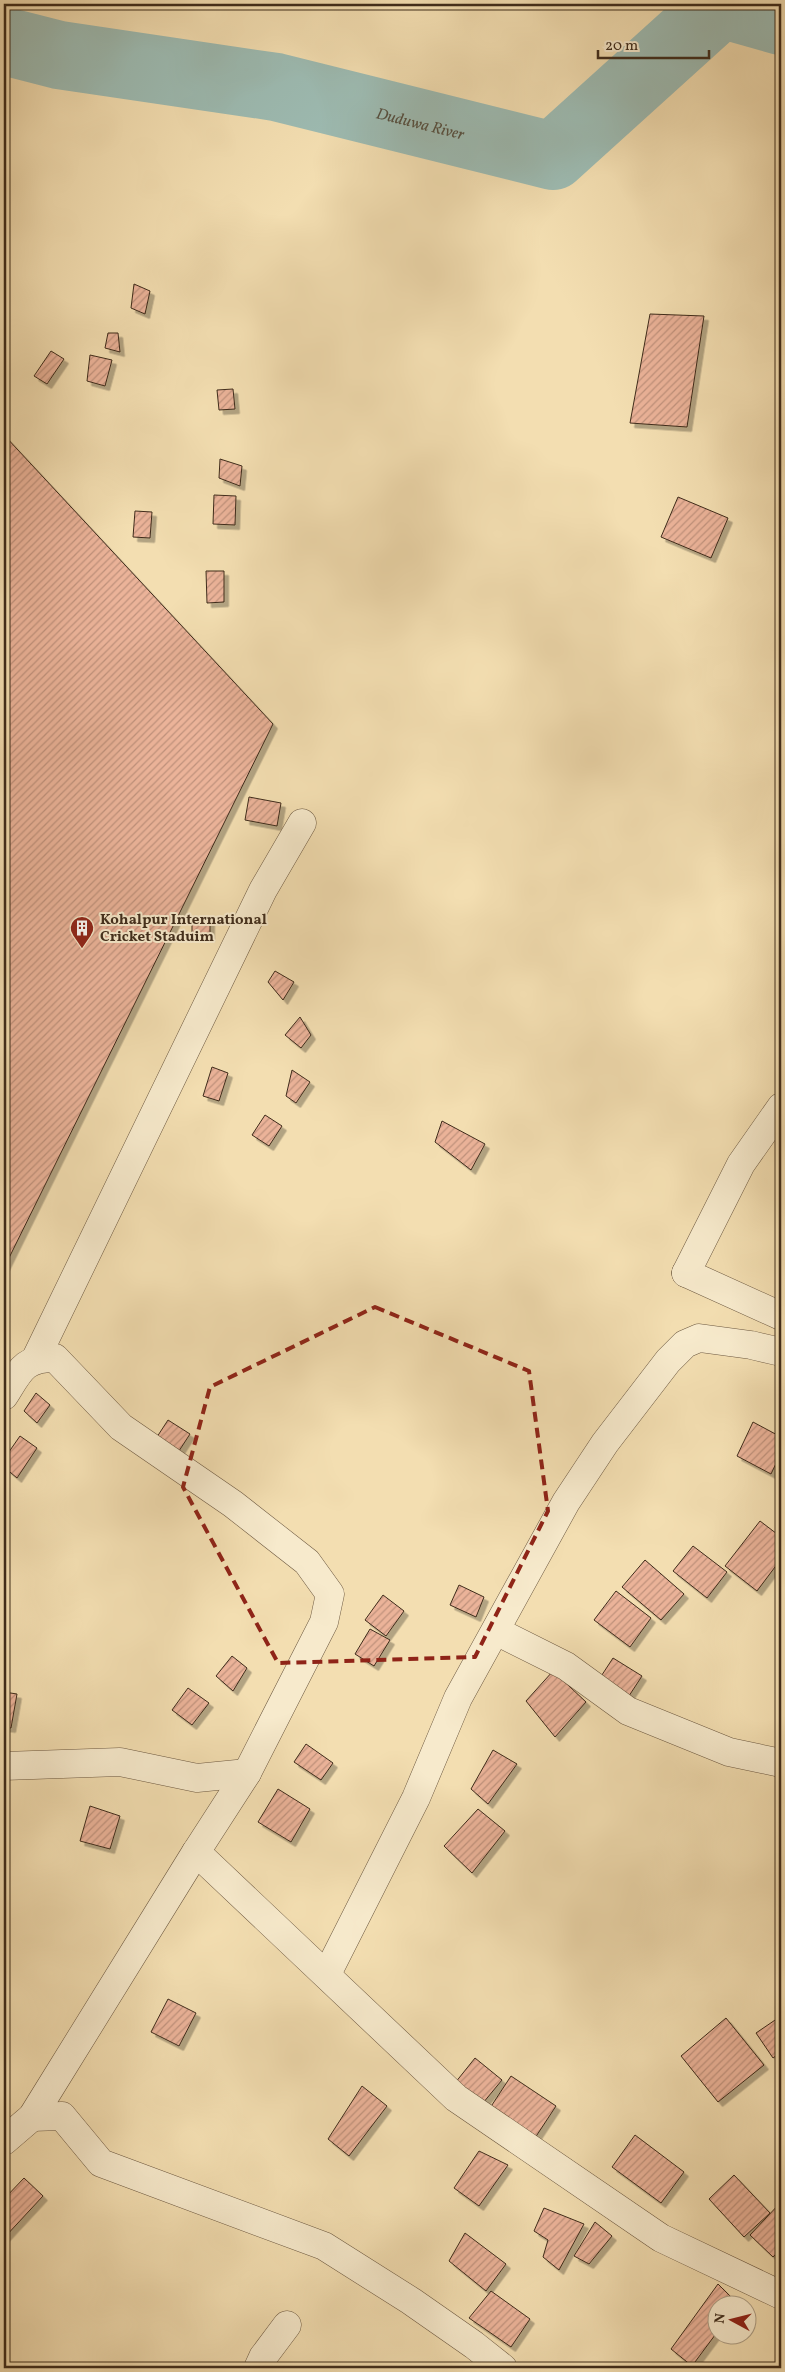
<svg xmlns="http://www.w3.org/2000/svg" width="785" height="2372" font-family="Vollkorn,serif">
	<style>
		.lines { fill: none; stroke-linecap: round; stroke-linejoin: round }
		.river { stroke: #9dbbb2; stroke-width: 68 }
		.building { fill: url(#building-hatch); stroke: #3f2c1b; filter: url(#shadow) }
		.minor-casing { stroke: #6c5840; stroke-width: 29 }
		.minor { stroke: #f7eacc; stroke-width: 28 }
		.marked { fill: none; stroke: #8f2418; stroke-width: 4; stroke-dasharray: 10 6; stroke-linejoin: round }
		.labels { text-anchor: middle; stroke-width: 4; stroke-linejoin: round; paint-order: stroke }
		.poi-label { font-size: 15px; font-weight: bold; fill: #3f2c1b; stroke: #f7eacc; text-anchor: start }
		.water-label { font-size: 16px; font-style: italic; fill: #565041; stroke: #f7eacc }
	</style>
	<defs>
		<pattern id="building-hatch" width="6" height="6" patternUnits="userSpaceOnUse" patternTransform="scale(1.25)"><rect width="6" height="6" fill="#ebb399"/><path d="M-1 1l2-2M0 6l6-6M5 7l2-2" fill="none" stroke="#c0927c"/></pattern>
		<filter id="shadow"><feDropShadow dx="4.5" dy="4.5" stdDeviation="0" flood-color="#0004"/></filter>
	</defs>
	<rect width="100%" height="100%" fill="#f3deb1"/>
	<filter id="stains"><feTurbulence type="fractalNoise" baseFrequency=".004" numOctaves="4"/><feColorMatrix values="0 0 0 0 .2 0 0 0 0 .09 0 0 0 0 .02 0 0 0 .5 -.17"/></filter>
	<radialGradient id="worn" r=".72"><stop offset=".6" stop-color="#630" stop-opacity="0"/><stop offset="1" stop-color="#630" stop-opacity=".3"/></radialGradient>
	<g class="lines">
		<!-- river -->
		<path class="river" id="s1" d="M4,41l55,14 217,32 277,69 168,-152 60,17"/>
	</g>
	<!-- building -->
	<g class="building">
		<path d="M134,284l16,7 -5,23 -14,-6z"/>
		<path d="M650,314l54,2 -17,111 -57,-4z"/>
		<path d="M108,333h10l2,19 -15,-4z"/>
		<path d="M51,351l13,8 -17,25 -13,-8z"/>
		<path d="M90,355l22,5 -7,26 -18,-5z"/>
		<path d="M233,389l2,20 -16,1 -2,-20z"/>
		<path d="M4,435l269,289 -269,544z"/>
		<path d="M220,459l22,7 -2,20 -21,-8z"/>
		<path d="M214,495l22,1 -1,29 -22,-1z"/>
		<path d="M678,497l50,21 -17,40 -50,-21z"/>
		<path d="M135,511l17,1 -2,26 -17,-1z"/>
		<path d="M206,571h18v31l-17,1z"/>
		<path d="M249,797l32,6 -4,23 -32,-6z"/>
		<rect x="192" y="917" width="18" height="20"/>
		<path d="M275,971l19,11 -11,18 -15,-18z"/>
		<path d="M300,1017l11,18 -10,13 -16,-13z"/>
		<path d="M212,1067l16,6 -9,28 -16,-5z"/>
		<path d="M292,1070l18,12 -14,21 -10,-7z"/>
		<path d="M265,1115l17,11 -13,20 -17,-11z"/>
		<path d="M442,1121l43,23 -14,26 -36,-28z"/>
		<path d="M36,1393l14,12 -13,18 -13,-12z"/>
		<path d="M168,1420l22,14 -13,20 -22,-14z"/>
		<path d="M753,1422l28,15v16l-10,21 -34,-18z"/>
		<path d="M20,1436l17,12 -20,30 -13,-11v-8z"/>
		<path d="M760,1521l21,16v22l-24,32 -32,-25z"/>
		<path d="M693,1546l34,26 -20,26 -34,-27z"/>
		<path d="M645,1560l39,34 -23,26 -39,-33z"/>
		<path d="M459,1585l25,12 -8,20 -26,-12z"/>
		<path d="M616,1591l35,27 -21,29 -36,-27z"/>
		<path d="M383,1595l21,16 -18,25 -21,-16z"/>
		<path d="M370,1629l20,11 -16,26 -19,-12z"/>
		<path d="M232,1656l15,12 -14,23 -17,-15z"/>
		<path d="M613,1658l29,18 -17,26 -29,-18z"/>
		<path d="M553,1671l33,31 -31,35 -29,-36z"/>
		<path d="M188,1688l21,15 -17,22 -20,-15z"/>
		<path d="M4,1692l13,2 -6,34 -7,-1z"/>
		<path d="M306,1744l27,19 -12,17 -27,-18z"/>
		<path d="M493,1750l24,14 -29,40 -17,-15z"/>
		<path d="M278,1789l32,20 -19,33 -33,-20z"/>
		<path d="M90,1806l30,10 -10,33 -30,-8z"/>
		<path d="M478,1809l27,22 -33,42 -28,-27z"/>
		<path d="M168,1999l28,14 -17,33 -28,-14z"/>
		<path d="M781,2016v36l-8,6 -17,-25z"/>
		<path d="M726,2018l38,47 -46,37 -37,-46z"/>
		<path d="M475,2058l27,22 -24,29 -27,-21z"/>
		<path d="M511,2076l45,30 -23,35 -45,-30z"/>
		<path d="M362,2086l25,20 -38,50 -21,-17z"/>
		<path d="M635,2135l49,37 -23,31 -49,-36z"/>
		<path d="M479,2151l29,14 -29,41 -25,-18z"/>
		<path d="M734,2175l36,38 -26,24 -35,-38z"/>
		<path d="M24,2178l19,18 -39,42v-39z"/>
		<path d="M781,2202v47l-8,8 -23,-22z"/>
		<path d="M544,2208l40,16 -25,46 -16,-13 5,-17 -14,-9z"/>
		<path d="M595,2222l17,14 -23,28 -15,-8z"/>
		<path d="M465,2233l41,31 -20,27 -37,-30z"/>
		<path d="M718,2284l19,19 -19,1v27l-26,35 -21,-17z"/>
		<path d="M491,2291l39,28 -19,28 -42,-29z"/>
	</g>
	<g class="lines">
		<!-- minor casing -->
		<g class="minor-casing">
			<g id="minor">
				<path d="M686,1273l55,-109 40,-57"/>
				<path d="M686,1273l95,43"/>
				<path d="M36,1358l227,-468 39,-67"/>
				<path d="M4,1396c16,-25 19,-38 51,-38l66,69 112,77 74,58 23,32 -6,28 -77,151 -51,79"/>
				<path d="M496,1631l70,35 62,45 101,41 52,11"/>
				<path d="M4,1766l116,-4 77,16 50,-5"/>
				<path d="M327,1974l89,-176 42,-100 108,-196 39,-59 63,-82 17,-17 14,-6 52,7 30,7"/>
				<path d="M32,2117l30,-1 39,47 223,83 87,55 63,44 29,23"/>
				<path d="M4,2141l28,-24 164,-265 260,246 205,140 120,57"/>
				<path d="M258,2368l5,-11 24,-32"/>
			</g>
		</g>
		<!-- minor -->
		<use href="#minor" class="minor"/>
	</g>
	<!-- marked area -->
	<path class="marked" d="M375,1307l154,64 19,140 -73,146 -197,6 -95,-176 27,-100z"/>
	<!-- icons -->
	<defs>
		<g id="building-pin" transform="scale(1.25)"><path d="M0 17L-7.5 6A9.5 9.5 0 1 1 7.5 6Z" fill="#8f2418" stroke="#f7eacc"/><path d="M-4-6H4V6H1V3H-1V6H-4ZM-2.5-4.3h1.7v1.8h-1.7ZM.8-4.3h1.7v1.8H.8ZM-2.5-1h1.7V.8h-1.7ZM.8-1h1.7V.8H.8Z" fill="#fff"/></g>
	</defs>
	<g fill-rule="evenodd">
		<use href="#building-pin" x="82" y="928"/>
	</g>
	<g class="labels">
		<!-- poi labels -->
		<g class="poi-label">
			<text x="100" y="924">Kohalpur International<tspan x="100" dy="17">Cricket Staduim</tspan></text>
		</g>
		<!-- water labels -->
		<g class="water-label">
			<text dy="6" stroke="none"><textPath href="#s1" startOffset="425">Duduwa River</textPath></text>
		</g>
	</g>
	<!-- margin -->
	<rect width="785" height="2372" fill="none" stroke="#f3deb1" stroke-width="20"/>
	<rect x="5" y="5" width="775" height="2362" fill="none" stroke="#3f2c1b" stroke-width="2.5"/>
	<rect x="10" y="10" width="765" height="2352" fill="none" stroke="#3f2c1b"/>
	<!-- north arrow -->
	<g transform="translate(732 2320) rotate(277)"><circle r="24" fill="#f7eacc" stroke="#ad9e85"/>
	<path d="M0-4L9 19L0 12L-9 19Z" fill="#8f2418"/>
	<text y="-8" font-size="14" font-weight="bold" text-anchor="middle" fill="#3f2c1b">N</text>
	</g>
	<!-- scale -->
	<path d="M598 50v8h111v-8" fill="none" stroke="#3f2c1b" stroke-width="2.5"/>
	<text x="605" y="50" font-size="15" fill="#3f2c1b" stroke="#f7eacc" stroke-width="4" paint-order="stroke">20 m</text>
	<rect width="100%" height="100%" filter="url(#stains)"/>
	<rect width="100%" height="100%" fill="url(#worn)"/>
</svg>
